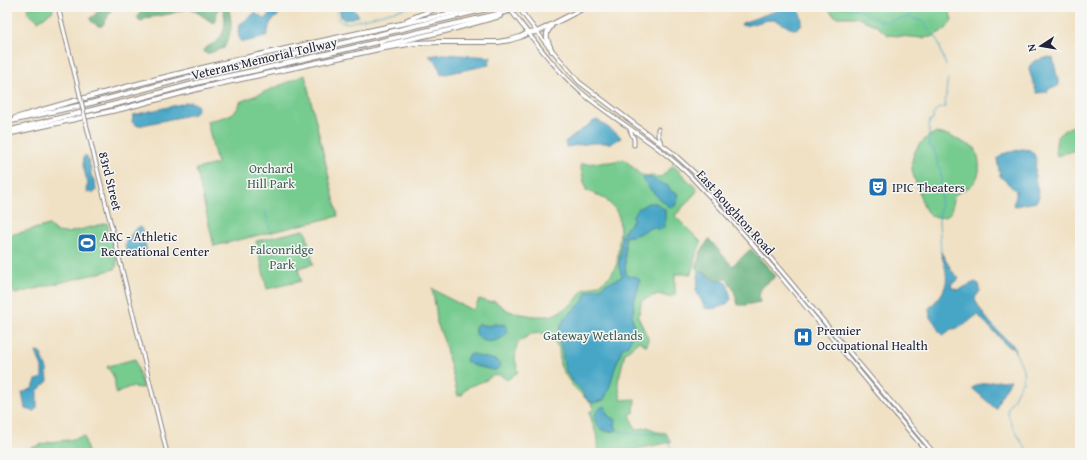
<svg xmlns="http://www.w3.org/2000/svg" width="1087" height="460" font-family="'Gentium Book Plus',serif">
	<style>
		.green { fill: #76cb8f; stroke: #4c7665 }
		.forest { fill: #60af7a; stroke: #41685a }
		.water { fill: #47a6c6; stroke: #346480 }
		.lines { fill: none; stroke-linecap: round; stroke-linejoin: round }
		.stream { stroke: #47a6c6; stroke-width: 1 }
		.secondary-casing { stroke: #898280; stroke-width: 5 }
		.motorway-casing { stroke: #898280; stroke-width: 6 }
		.secondary { stroke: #fff; stroke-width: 3 }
		.motorway { stroke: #fff; stroke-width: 4 }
		.secondary-bridge-casing { stroke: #898280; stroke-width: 5; stroke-linecap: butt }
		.secondary-bridge { stroke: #fff; stroke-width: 3 }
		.labels { text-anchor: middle; stroke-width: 3; stroke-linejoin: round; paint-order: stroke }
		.street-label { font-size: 13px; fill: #22223b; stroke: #f6f6f2 }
		.park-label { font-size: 13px; fill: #3f5d58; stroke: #f6f6f2 }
		.poi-label { font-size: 13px; fill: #22223b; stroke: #f6f6f2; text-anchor: start }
	</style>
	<rect width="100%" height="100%" fill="#f6f6f2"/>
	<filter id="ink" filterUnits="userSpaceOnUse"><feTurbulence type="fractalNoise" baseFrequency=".025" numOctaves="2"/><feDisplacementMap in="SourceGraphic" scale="8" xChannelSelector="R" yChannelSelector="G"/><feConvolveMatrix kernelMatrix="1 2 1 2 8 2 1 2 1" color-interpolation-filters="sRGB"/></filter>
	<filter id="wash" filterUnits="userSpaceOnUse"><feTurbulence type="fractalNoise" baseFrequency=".012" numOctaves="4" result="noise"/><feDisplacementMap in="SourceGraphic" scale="16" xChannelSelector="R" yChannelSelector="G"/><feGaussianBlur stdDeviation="0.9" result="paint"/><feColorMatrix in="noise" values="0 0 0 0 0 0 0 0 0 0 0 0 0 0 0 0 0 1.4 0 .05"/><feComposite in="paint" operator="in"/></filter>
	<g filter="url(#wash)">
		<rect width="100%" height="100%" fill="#f0e1c4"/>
		<!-- green -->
		<g class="green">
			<path d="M29,7h23l1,4 -15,10 -5,-5 -6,-3z"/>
			<path d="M827,7h120l3,5 2,9 -7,9 -14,7 -9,1 -34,-3 -13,-10 -19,-8h-19l-4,-2z"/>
			<path d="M305,75l33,141 -124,30 -18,-77 21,-5 -10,-43c11,-3 31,-4 33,-19z"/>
			<path d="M1074,126l4,20 -2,4 -19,6c-4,-15 2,-26 17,-30z"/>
			<path d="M935,133l13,2 27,13c7,17 7,33 -11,42 -2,1 -6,3 -8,4 -6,6 -1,19 -9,22 -6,3 -16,1 -20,-4 -4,-5 -6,-13 -8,-20 -2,-7 -6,-15 -7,-23 -2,-16 9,-30 23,-36z"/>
			<path d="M624,159l17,16 20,2 12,-12 25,25 -23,26 26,26 -5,13 -5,19h-16v21l-7,2 -10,-3 -16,6 -4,17 10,21 -1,8 -8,-5 -14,12 -7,29 3,18 14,-1 -1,14 -4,1 5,16 13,-3 8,5 10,1 5,9 -53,11h-20v-13l-9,-28 5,-3 -1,-3 -21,-21 -8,-12 -4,-8 -1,-17 -9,-12 -7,-3 -12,1 -11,7 -3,3 -2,15 3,13 -11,8c-4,-3 -7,-6 -12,-5 -4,0 -7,5 -11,6 -10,4 -17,4 -22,14l-4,1 -14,-55 -7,-18 -1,-13 -4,-22 12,8 28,14 4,-4 3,-7 10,3 5,-1 15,10 12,3 13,2h16l5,-2 13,-7 8,-7 7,-10 17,-6 11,-9 6,-11 3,-33 -1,-14 -4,-8 -10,-10 -19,-9 -6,-26 31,-2z"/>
			<path d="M107,223l10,38 -1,7 -1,1 -100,25 -2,-2 -6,-23v-33l42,-11 8,7 10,1z"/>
			<path d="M304,230l2,2 7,32 -15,4 3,13 -34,8 -11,-48z"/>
			<path d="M135,359l8,29 -14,-1 -13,7c-2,-12 1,-17 -9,-26l1,-2z"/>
			<path d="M84,436l4,17h-72l33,-11 20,-2z"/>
		</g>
		<!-- forest -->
		<g class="forest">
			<path d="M100,7h13c-4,6 -6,13 -11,19h-4l-7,-5 -1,-3 4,-2z"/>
			<path d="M140,7h88c5,17 4,25 -4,41l-17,6 -3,-2 -1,-2c5,-4 10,-6 14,-9 9,-9 10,-22 5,-33h-3l-2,3 -1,10 -3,2 -21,-14h-7l-15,5 -24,4 -4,3 -3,-1 -2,-4 3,-2z"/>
			<path d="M709,239l23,27 19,-17 25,27c-9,8 -20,12 -16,26l-15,3h-7l-4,-14 -7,-13 -6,2h-5l-11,-7 -9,-4 4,-16z"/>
		</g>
		<!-- water -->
		<g class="water">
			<path d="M270,7h7l1,9c-12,7 -7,12 -12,21l-22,5 -4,-1 -2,-9 1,-7 17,-13 1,4 3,-1 4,4h2l3,-6z"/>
			<path d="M339,7h13l7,9 -15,4 -3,-3z"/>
			<path d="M787,7h11c1,5 4,10 4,15 0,4 -5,7 -8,7 -8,-1 -13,-9 -23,-9 -10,0 -21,7 -30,5l1,-2z"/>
			<path d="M443,54l49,3 -2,2 -1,6 -48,10c-3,-10 -3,-13 -12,-19z"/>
			<path d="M1049,57l4,1 6,27 -3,2 -6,1 -3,4 -10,1 -1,-2 -7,-21 1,-5 4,-4z"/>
			<path d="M190,102c5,1 8,2 8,7l-4,5 -56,12 -6,-4 1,-7z"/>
			<path d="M597,120l22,15 2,3 -9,5h-20l-26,4 -1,-5 1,-1 28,-20z"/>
			<path d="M1022,149l8,1 4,4 2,5 -1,18 4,20 -3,5 -21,4 -2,-2 3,-7v-6l-16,-15 -3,-17 5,-5z"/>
			<path d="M84,156h3l4,13v6l4,7 1,9 -2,2 -7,-1 -1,-3 2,-5 -5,-18z"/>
			<path d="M644,177c8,0 16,6 24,9l4,6 5,1 1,6 -4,8 -3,1c-11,-9 -21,-17 -28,-29z"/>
			<path d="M648,203h8l9,7v15l-3,4h-5l-3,-2c-11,3 -18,11 -29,9v23l1,16 4,2 5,-1 5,4 -4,16 -3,6 1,6 -2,8 3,14 -7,15 -6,4 -8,22 -4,15 -6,14 -11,3c-7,-2 -8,-8 -12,-13 -5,-6 -11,-10 -14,-17 -5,-9 -3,-17 -6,-27 0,-2 -2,-3 -3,-5 -1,-5 1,-14 4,-18 6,-12 23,-17 24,-31l17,-5 2,-3 17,-7 -3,-11 3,-31 3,-5 8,-9v-6l5,-6z"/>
			<path d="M141,227l2,4 4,23c-6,4 -12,4 -19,2 -5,-14 -3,-13 5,-24 3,-4 3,-4 8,-5z"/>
			<path d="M941,252l11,19 7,7 -3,4 -4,1 -1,4 7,3 17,-8 4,2 1,7 -5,7c4,14 26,38 38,47l2,7 -1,-4 -8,-3 -7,-8 -21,-22c-7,3 -11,10 -20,13 -5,2 -8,-1 -10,5l-5,2c-7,-4 -6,-13 -13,-17l-1,-10c20,-19 21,-28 12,-54z"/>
			<path d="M699,271c7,2 12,9 18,10 5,0 6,-1 10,2l4,16c-5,8 -14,9 -23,10l-3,-1 -9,-18z"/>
			<path d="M479,324l11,2 4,-2 12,1 2,7c-9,13 -35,14 -33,-6z"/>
			<path d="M36,352h3l2,2 6,15 1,12 -11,10v17l-3,3 -9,-2 -3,-16 11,-5 3,-8 4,-1 2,-2v-9z"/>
			<path d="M474,354c8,5 17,3 25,8l1,3 -4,5h-3l-21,-5 -6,-4 2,-6z"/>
			<path d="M1011,380l-11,18 -4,11 -24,-21c8,-6 29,-7 39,-8z"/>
			<path d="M605,406l3,10 8,4 -1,5 2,5 -1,1c-3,0 -7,1 -10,0 -12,-2 -17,-20 -1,-25z"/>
		</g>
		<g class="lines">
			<!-- stream -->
			<g class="stream">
				<path d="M336,7c2,10 0,16 12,16l62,-16"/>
				<path d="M845,7l12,2 23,12h9l20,-4 15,5 7,12 6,4 9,28"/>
				<path d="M909,16l2,-9"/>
				<path d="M254,167l5,22"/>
				<path d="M264,208l6,20"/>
				<path d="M941,252l-2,-30 2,-25 -1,-14 2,-5 -2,-5 2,-5h-4l-1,-2v-6l-2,-7 -2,-1 1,-3 -5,-3v-18l1,-8h3v-5l4,-6 8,-2 2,-25 1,-3"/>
				<path d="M1015,352c6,12 10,16 8,30l-2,1c-3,6 -5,12 -8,17 -2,3 -4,5 -5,8 -3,9 15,37 21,45"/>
				<path d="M617,430c6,2 10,3 16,4 10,1 25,-4 33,5 3,3 4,7 6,11"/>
			</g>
		</g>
	</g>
	<g filter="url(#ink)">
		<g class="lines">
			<!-- secondary casing -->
			<g class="secondary-casing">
				<g id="secondary">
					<path d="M58,7l21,84"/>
					<path d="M527,19l21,27"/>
					<path d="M519,21c20,26 42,55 68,76 35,28 74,49 105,81 84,87 157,184 236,275"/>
					<path d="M552,50l27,32 94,71 23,21 57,63 181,216"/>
					<path d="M86,123l81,330"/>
					<path d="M658,129v7l3,7"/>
					<path d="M630,130l4,9v6"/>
				</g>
			</g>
			<!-- motorway casing -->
			<g class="motorway-casing">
				<g id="motorway">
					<path d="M407,20l33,-13"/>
					<path d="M551,27c-8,7 -3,15 1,24"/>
					<path d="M381,46l68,-16 51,-14"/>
					<path d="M15,118c152,-46 310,-78 466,-111"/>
					<path d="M7,122l84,-19 111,-29 99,-21 194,-46"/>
					<path d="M7,131l133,-33 64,-17 49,-10 274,-64"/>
					<path d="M7,134l114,-25 84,-22 174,-38 36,-6 25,-1h58l12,-2 10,-3 8,-4 9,-1 8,-4 41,-21"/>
				</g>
			</g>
			<!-- secondary -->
			<use href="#secondary" class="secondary"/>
			<!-- motorway -->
			<use href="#motorway" class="motorway"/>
			<!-- secondary-bridge casing -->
			<g class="secondary-bridge-casing">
				<g id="secondary-bridge">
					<path d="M508,7l11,14"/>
					<path d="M518,7l9,12"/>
					<path d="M79,91l7,32"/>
				</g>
			</g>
			<!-- secondary-bridge -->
			<use href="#secondary-bridge" class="secondary-bridge"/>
		</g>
	</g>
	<!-- icons -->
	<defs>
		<g id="theatre-square" transform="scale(1)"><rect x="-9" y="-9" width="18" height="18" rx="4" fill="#1f6fb2" stroke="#f6f6f2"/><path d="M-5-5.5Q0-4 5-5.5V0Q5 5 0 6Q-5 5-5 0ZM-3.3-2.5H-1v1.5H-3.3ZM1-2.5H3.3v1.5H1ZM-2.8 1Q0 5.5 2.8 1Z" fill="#fff"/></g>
		<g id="stadium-square" transform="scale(1)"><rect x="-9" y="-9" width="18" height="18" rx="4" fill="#1f6fb2" stroke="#f6f6f2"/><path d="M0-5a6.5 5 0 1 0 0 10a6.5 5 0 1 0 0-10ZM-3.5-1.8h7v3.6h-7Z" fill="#fff"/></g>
		<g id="hospital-square" transform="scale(1)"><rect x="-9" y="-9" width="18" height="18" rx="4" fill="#1f6fb2" stroke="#f6f6f2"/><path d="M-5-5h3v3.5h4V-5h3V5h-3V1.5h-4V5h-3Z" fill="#fff"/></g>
	</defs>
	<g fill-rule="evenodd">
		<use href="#theatre-square" x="878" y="187"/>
		<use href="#stadium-square" x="87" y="243"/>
		<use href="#hospital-square" x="803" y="337"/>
	</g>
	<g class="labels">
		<!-- street labels -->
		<g class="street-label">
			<text transform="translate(264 58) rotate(-13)" y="5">Veterans Memorial Tollway</text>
			<text transform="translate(111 181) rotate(76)" y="5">83rd Street</text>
			<text transform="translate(736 212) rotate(48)" y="5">East Boughton Road</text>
		</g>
		<!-- park labels -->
		<g class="park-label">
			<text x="271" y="173">Orchard<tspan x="271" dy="15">Hill Park</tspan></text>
			<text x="282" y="254">Falconridge<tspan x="282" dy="15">Park</tspan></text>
			<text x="593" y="340">Gateway Wetlands</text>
		</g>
		<!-- poi labels -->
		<g class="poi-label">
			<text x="892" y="192">IPIC Theaters</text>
			<text x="101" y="241">ARC - Athletic<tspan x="101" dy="15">Recreational Center</tspan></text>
			<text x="817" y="335">Premier<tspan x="817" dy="15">Occupational Health</tspan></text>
		</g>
	</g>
	<!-- margin -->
	<rect width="1087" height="460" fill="none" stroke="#f6f6f2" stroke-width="24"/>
	<!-- north arrow -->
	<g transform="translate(1041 46) rotate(258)" stroke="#f6f6f2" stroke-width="3" paint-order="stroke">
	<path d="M0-3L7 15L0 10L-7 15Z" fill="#22223b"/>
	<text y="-6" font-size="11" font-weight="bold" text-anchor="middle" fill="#22223b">N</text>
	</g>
</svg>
